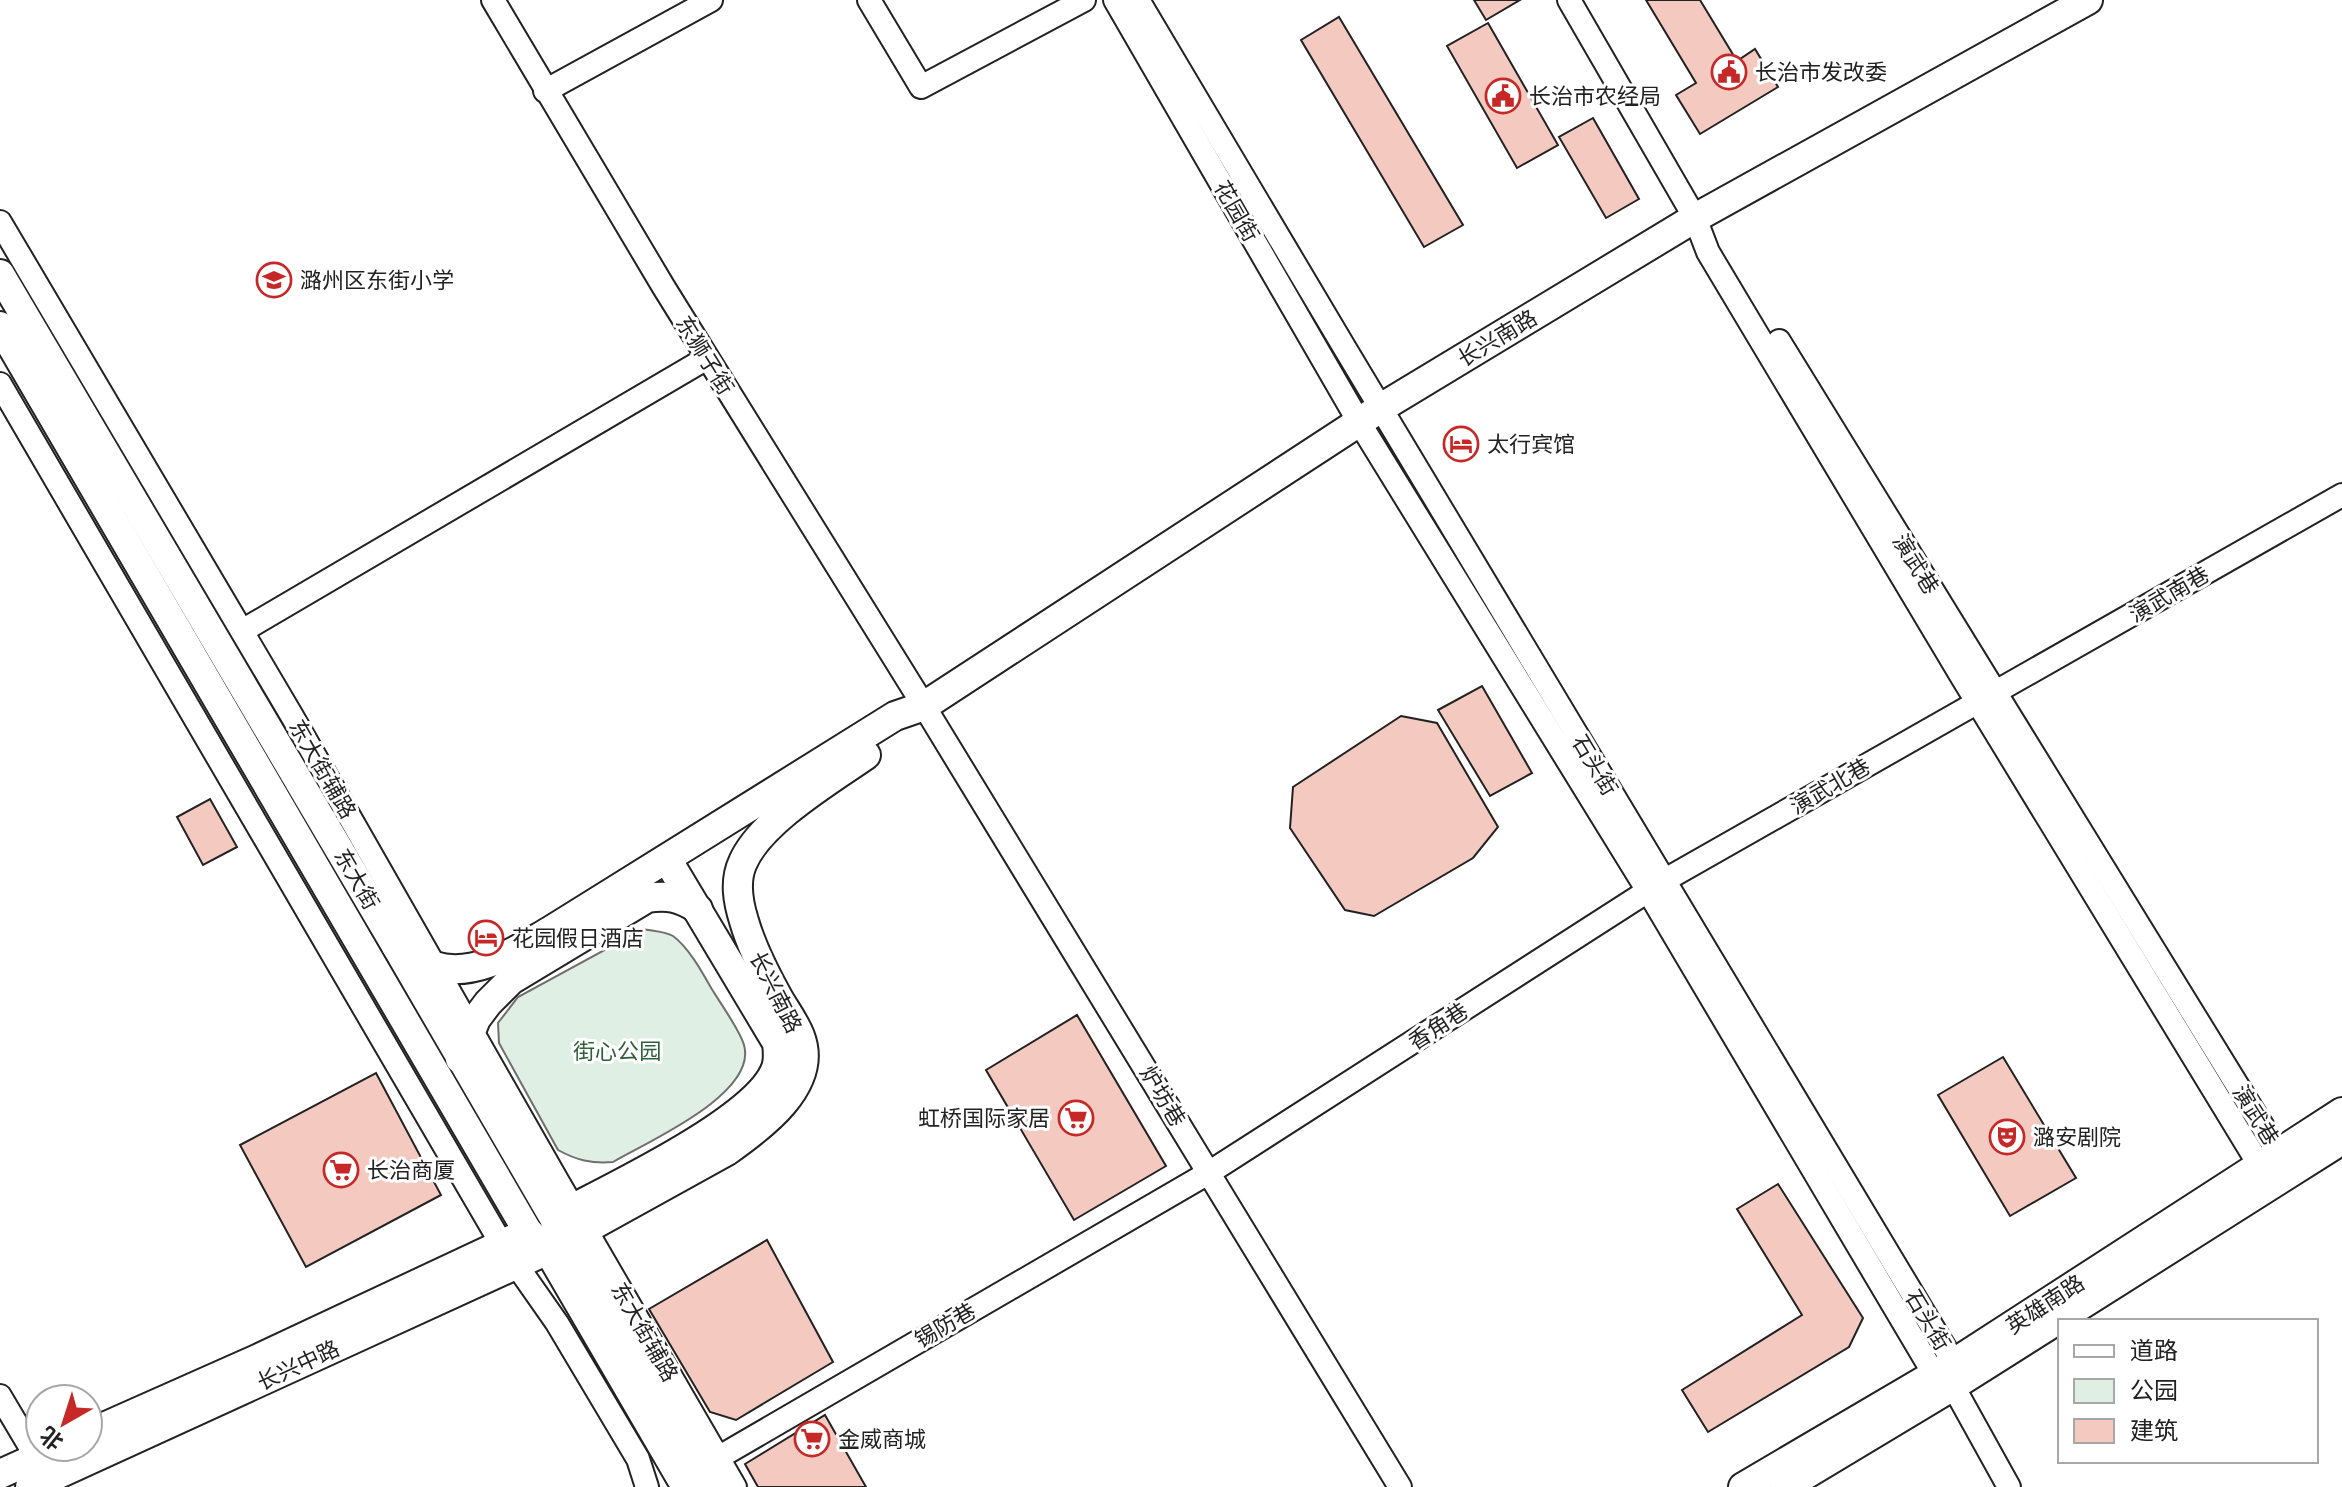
<svg xmlns="http://www.w3.org/2000/svg" width="2342" height="1487" font-family="'DM Sans','Noto Sans SC',sans-serif">
	<style>
		.green { fill: #e0efe3; stroke: #6f6f6f; stroke-width: 2 }
		.building { fill: #f3c9c0; stroke: #222; stroke-width: 2 }
		.lines { fill: none; stroke-linecap: round; stroke-linejoin: round }
		.minor-casing { stroke: #222; stroke-width: 26 }
		.major-casing { stroke: #222; stroke-width: 32 }
		.minor { stroke: #fff; stroke-width: 22 }
		.major { stroke: #fff; stroke-width: 28 }
		.labels { text-anchor: middle; stroke-width: 6; stroke-linejoin: round; paint-order: stroke }
		.poi-label { font-size: 22px; fill: #222; stroke: #fff; text-anchor: start }
		.street-label { font-size: 22px; fill: #222; stroke: #fff }
		.park-label { font-size: 22px; fill: #2f5e38; stroke: #fff }
	</style>
	<rect width="100%" height="100%" fill="#fff"/>
	<!-- green -->
	<path class="green" d="M643,929c9,2 21,2 30,7 15,11 28,34 37,50 8,14 30,44 34,59 14,49 -97,97 -131,117 -21,2 -37,-2 -55,-12l-59,-107 -1,-20 20,-26z"/>
	<!-- building -->
	<g class="building">
		<path d="M1474,0h46l-34,20z"/>
		<path d="M1646,0h54l37,61 18,-12 23,38 -78,47 -24,-39 20,-12z"/>
		<path d="M1339,17l124,208 -39,22 -123,-207z"/>
		<path d="M1488,23l70,122 -41,23 -70,-122z"/>
		<path d="M1593,118l46,81 -33,19 -47,-81z"/>
		<path d="M1482,686l50,87 -42,23 -52,-86z"/>
		<path d="M1401,716l36,7 61,104 -25,31 -99,58 -29,-6 -55,-82 3,-41z"/>
		<path d="M210,799l27,48 -34,18 -26,-48z"/>
		<path d="M1077,1015l89,151 -92,54 -88,-150z"/>
		<path d="M2003,1057l73,121 -66,38 -72,-121z"/>
		<path d="M376,1073l65,122 -135,72 -66,-122z"/>
		<path d="M1778,1184l85,134 -14,29 -141,85 -26,-42 120,-75 -65,-106z"/>
		<path d="M767,1240l66,122 -97,58 -26,-8 -61,-103z"/>
		<path d="M825,1415l41,72h-108l-13,-23z"/>
	</g>
	<g class="lines">
		<!-- minor casing -->
		<g class="minor-casing">
			<g id="minor">
				<path d="M493,0l170,286 261,420 476,781"/>
				<path d="M869,0l52,87 163,-87"/>
				<path d="M1115,0l244,422 289,469 286,483 12,8"/>
				<path d="M1138,0c269,456 544,908 816,1363l-1,23 56,101"/>
				<path d="M1569,0l126,218 13,34 254,425 298,489 14,6"/>
				<path d="M545,91l166,-91"/>
				<path d="M0,222l292,494 266,466 177,305"/>
				<path d="M1779,341l500,812 4,16"/>
				<path d="M0,384l501,859 56,80 81,136 9,28"/>
				<path d="M242,631l465,-273"/>
				<path d="M0,1396l45,76"/>
				<path d="M685,1477l525,-305 455,-292 677,-385"/>
			</g>
		</g>
		<!-- major casing -->
		<g class="major-casing">
			<g id="major">
				<path d="M0,274l396,672 314,541"/>
				<path d="M0,326l528,906 20,18 138,237"/>
				<path d="M396,946c12,7 25,16 38,20 41,13 83,-16 116,-35l345,-215 29,-10 455,-297 316,-191 393,-218"/>
				<path d="M460,1059l16,-40 12,-16 23,-23 136,-82c21,-3 32,-1 51,11"/>
				<path d="M554,1218c51,-27 204,-98 222,-150 3,-8 2,-16 1,-25l-110,-184"/>
				<path d="M88,1434l169,-75 271,-127"/>
				<path d="M0,1474l60,-27"/>
				<path d="M30,1487l518,-237 179,-99c34,-24 92,-66 73,-115 -5,-13 -14,-25 -21,-37 -14,-25 -27,-50 -35,-78 -6,-19 -10,-40 -1,-59 18,-41 87,-82 123,-107"/>
				<path d="M1743,1487l211,-124 388,-251"/>
				<path d="M1785,1487l168,-101 389,-246"/>
			</g>
		</g>
		<!-- minor -->
		<use href="#minor" class="minor"/>
		<!-- major -->
		<use href="#major" class="major"/>
	</g>
	<!-- icons -->
	<defs>
		<g id="civic-ring" transform="scale(1.8)"><circle r="9.5" fill="#fff" stroke="#c62828" stroke-width="1.5"/><path d="M-.6-6.5H3V-4.5H.6V-3L4-1V1h2V6H-6V1h2V-1L-.6-3ZM-1.2 2.5V6h2.4V2.5Z" fill="#c62828"/></g>
		<g id="school-ring" transform="scale(1.8)"><circle r="9.5" fill="#fff" stroke="#c62828" stroke-width="1.5"/><path d="M0-5L7-2L0 1L-7-2ZM-4 1L0 2.5L4 1V4Q0 6-4 4Z" fill="#c62828"/></g>
		<g id="hotel-ring" transform="scale(1.8)"><circle r="9.5" fill="#fff" stroke="#c62828" stroke-width="1.5"/><path d="M-6-4.5h1.5V1H6V5H4.5V3h-9V5H-6ZM-4 0a1.8 1.8 0 1 1 3.6 0ZM.5 0V-2.5h3Q6-2.5 6 0Z" fill="#c62828"/></g>
		<g id="supermarket-ring" transform="scale(1.8)"><circle r="9.5" fill="#fff" stroke="#c62828" stroke-width="1.5"/><path d="M-6-5.5h2.5l.6 2H6L4.5 2H-2.5L-4.4-4H-6ZM-1.5 3.2a1.3 1.3 0 1 0 .1 0ZM3 3.2a1.3 1.3 0 1 0 .1 0Z" fill="#c62828"/></g>
		<g id="theatre-ring" transform="scale(1.8)"><circle r="9.5" fill="#fff" stroke="#c62828" stroke-width="1.5"/><path d="M-5-5.5Q0-4 5-5.5V0Q5 5 0 6Q-5 5-5 0ZM-3.3-2.5H-1v1.5H-3.3ZM1-2.5H3.3v1.5H1ZM-2.8 1Q0 5.5 2.8 1Z" fill="#c62828"/></g>
	</defs>
	<g fill-rule="evenodd">
		<use href="#civic-ring" x="1729" y="72"/>
		<use href="#civic-ring" x="1503" y="96"/>
		<use href="#school-ring" x="274" y="280"/>
		<use href="#hotel-ring" x="1461" y="444"/>
		<use href="#hotel-ring" x="486" y="938"/>
		<use href="#supermarket-ring" x="1076" y="1118"/>
		<use href="#theatre-ring" x="2007" y="1137"/>
		<use href="#supermarket-ring" x="341" y="1170"/>
		<use href="#supermarket-ring" x="812" y="1439"/>
	</g>
	<g class="labels">
		<!-- poi labels -->
		<g class="poi-label">
			<text x="1755" y="80">长治市发改委</text>
			<text x="1529" y="104">长治市农经局</text>
			<text x="300" y="288">潞州区东街小学</text>
			<text x="1487" y="452">太行宾馆</text>
			<text x="512" y="946">花园假日酒店</text>
			<text x="1050" y="1126" text-anchor="end">虹桥国际家居</text>
			<text x="2033" y="1145">潞安剧院</text>
			<text x="367" y="1178">长治商厦</text>
			<text x="838" y="1447">金威商城</text>
		</g>
		<!-- street labels -->
		<g class="street-label">
			<text transform="translate(1237 211) rotate(60)" y="8">花园街</text>
			<text transform="translate(1497 338) rotate(-31)" y="8">长兴南路</text>
			<text transform="translate(705 355) rotate(58)" y="8">东狮子街</text>
			<text transform="translate(1916 564) rotate(58)" y="8">演武巷</text>
			<text transform="translate(2169 594) rotate(-30)" y="8">演武南巷</text>
			<text transform="translate(1595 765) rotate(59)" y="8">石头街</text>
			<text transform="translate(323 769) rotate(60)" y="8">东大街辅路</text>
			<text transform="translate(1830 786) rotate(-30)" y="8">演武北巷</text>
			<text transform="translate(357 879) rotate(60)" y="8">东大街</text>
			<text transform="translate(776 992) rotate(63)" y="8">长兴南路</text>
			<text transform="translate(1438 1026) rotate(-33)" y="8">香角巷</text>
			<text transform="translate(1163 1096) rotate(59)" y="8">炉坊巷</text>
			<text transform="translate(2256 1115) rotate(58)" y="8">演武巷</text>
			<text transform="translate(2045 1304) rotate(-33)" y="8">英雄南路</text>
			<text transform="translate(1928 1320) rotate(59)" y="8">石头街</text>
			<text transform="translate(945 1325) rotate(-30)" y="8">锡防巷</text>
			<text transform="translate(645 1332) rotate(60)" y="8">东大街辅路</text>
			<text transform="translate(298 1365) rotate(-25)" y="8">长兴中路</text>
		</g>
		<!-- park labels -->
		<g class="park-label">
			<text x="617" y="1059">街心公园</text>
		</g>
	</g>
	<!-- legend -->
	<rect x="2058" y="1319" width="260" height="144" fill="#ffffff" stroke="#a7a7a7" stroke-width="2"/>
	<rect x="2074" y="1345" width="40" height="12" fill="#ffffff" stroke="#a7a7a7" stroke-width="2"/>
	<text x="2130" y="1359" font-size="24" fill="#222222">道路</text>
	<rect x="2074" y="1379" width="40" height="24" fill="#e0efe3" stroke="#a7a7a7" stroke-width="2"/>
	<text x="2130" y="1399" font-size="24" fill="#222222">公园</text>
	<rect x="2074" y="1419" width="40" height="24" fill="#f3c9c0" stroke="#a7a7a7" stroke-width="2"/>
	<text x="2130" y="1439" font-size="24" fill="#222222">建筑</text>
	<!-- north arrow -->
	<g transform="translate(64 1423) rotate(219)"><circle r="38" fill="#ffffff" stroke="#a7a7a7" stroke-width="2"/>
	<path d="M0-6L14 30L0 20L-14 30Z" fill="#c62828"/>
	<text y="-12" font-size="22" font-weight="bold" text-anchor="middle" fill="#222222">北</text>
	</g>
</svg>
